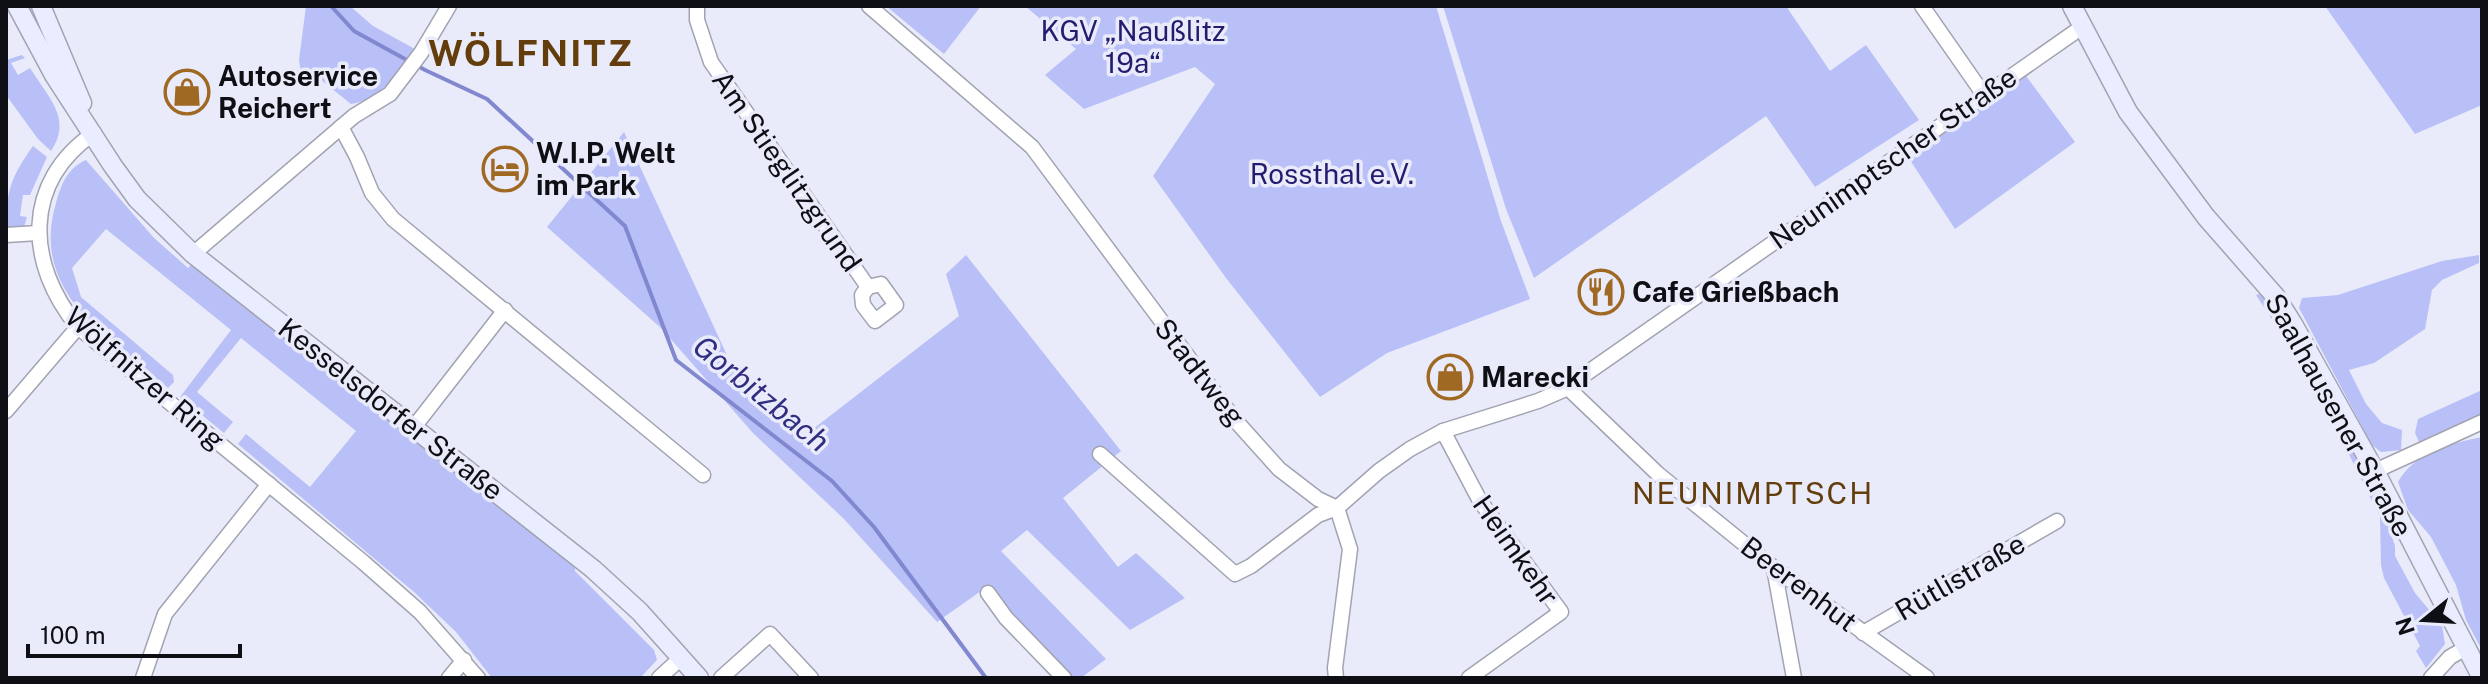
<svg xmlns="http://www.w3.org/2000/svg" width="2488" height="684" font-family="'Public Sans',sans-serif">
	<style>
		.green { fill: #b9c0f7 }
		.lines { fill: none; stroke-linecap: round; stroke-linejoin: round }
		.stream { stroke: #8188cf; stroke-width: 4 }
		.street-casing { stroke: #a1a3b1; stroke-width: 17 }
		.secondary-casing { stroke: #a1a3b1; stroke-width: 21 }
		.street { stroke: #fff; stroke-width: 14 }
		.secondary { stroke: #eaecff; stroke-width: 18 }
		.labels { text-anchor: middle; stroke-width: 7; stroke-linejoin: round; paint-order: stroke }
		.park-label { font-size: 28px; fill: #241c6f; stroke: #e9ebfa }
		.poi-label { font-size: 28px; font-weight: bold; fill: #0e0f14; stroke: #e9ebfa; text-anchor: start }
		.street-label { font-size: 28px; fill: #0e0f14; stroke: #e9ebfa }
		.water-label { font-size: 30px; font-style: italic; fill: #312d81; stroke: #e9ebfa }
		.neighbourhood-label { font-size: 30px; letter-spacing: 2px; fill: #633e0c; stroke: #e9ebfa }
		.district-label { font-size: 36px; font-weight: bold; letter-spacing: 2px; fill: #633e0c; stroke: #e9ebfa }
	</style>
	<rect width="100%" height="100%" fill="#e9ebfa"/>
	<!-- green -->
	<g class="green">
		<path d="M306,6h44l23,20 42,23c-16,23 -34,51 -64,55l-35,-28 -15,-3 -2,-13z"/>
		<path d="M886,6h95l-37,48z"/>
		<path d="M1025,6h411l65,215 29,78 -143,54 -67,44 -94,-119 -73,-102 62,-92 -20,-17 -111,42 -39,-34 31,-26z"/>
		<path d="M1443,6h343l44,65 36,-26 53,75 -104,67 -49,-71 -232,162 -28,-69z"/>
		<path d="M2325,6h157v99l-67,29z"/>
		<path d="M22,55l3,3 -14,5 7,12 12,-7c18,29 43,51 21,83l-13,-12 -32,-44v-35z"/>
		<path d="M2026,76l49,66 -120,87 -47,-72z"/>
		<path d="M624,132l114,247 66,57 155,-120 -13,-42 20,-19 155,196 -58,47 55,69 18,-14 49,45 -55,32 -103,-100 -26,21 105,108 -25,19h-8l-92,-87 -44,31 -93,-103 -91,-86 -92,-105 -114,-101z"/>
		<path d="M33,146l14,11 -17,38h-7l-3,21 7,1 -3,10 -18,2c0,-38 5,-52 27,-83z"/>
		<path d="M86,160l68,78 34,30 3,-3 384,302v4l79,79 3,10 -17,18h-148l-36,-46 -42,-40 -176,-148 8,-10 64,53 46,-56 -115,-93 -44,54 36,30 -9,11 -44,-36 51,-67 -125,-101 -34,39 9,29 92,78 1,7 -6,6c-58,-49 -139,-95 -112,-185 5,-18 11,-35 30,-43z"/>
		<path d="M2479,255v8l-37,17 -10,10 -7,39 -51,34 -25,7 17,34 16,19 20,7 -1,20 -20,2 -9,-7 -73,-137 3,-10 36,-3 104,-34z"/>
		<path d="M2259,294l12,10 48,79 60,115 16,48v10l20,37 27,32 3,19 -19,24 -10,-17 4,-5 -36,-68 -3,-13 -1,-48 -66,-133 -58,-89z"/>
		<path d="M2482,390v23l-63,29 -4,-9 3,-14z"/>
		<path d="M2482,437v213l-16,-30 -10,-35 -25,-48 -23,-27 -10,-28c16,-29 53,-39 84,-45z"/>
	</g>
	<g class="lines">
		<!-- stream -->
		<path class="stream" d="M331,6l23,25 71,39 62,29 138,127 51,134 156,121 42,46 112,151"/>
		<!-- street casing -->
		<g class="street-casing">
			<g id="street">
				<path d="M697,6v14l14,42 157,225"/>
				<path d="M869,6l163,141 203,273 44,49 39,30 19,9"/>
				<path d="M1922,6l62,89"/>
				<path d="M341,127l16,30 15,36 21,26 310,256"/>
				<path d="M94,133c-72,50 -68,131 -16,194l285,235 57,50 58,66"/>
				<path d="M6,235l32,-2"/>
				<path d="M193,254l161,-138 36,-22 31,-41 28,-47"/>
				<path d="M881,284l15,21 -21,16 -12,-16 -1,-10 6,-8z"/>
				<path d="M1568,388l90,86 116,94 153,110"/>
				<path d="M6,411l72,-84"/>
				<path d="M414,427l91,-117"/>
				<path d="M1443,431l37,70 81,111 -92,66"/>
				<path d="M1100,454l135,120 16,-8 67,-51 19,-7 42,-37 31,-22 33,-18 95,-30 30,-13 9,-8 505,-353"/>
				<path d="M2375,471l107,-49"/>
				<path d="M1774,568l20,110"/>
				<path d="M988,593l18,25 58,60"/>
				<path d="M1863,633l194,-112"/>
				<path d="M143,678l22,-64 104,-130"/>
				<path d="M449,678l15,-18"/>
				<path d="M659,678l23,-21"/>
				<path d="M721,678l49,-44 41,44"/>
				<path d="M1336,678l-1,-10 15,-119 -13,-41"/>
				<path d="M2431,678l19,-21 16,-9"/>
			</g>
		</g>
		<!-- secondary casing -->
		<g class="secondary-casing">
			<g id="secondary">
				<path d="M17,6l37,69 59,91 24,33 56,55 400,315 47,43 59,66"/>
				<path d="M41,6l41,97"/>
				<path d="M2072,6l56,106 78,105 70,80 17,27 82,147 107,207"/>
			</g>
		</g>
		<!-- street -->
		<use href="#street" class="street"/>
		<!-- secondary -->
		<use href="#secondary" class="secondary"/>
	</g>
	<!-- icons -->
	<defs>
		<g id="shop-ring" transform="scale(2.3)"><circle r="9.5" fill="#e9ebfa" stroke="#9f6823" stroke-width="1.5"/><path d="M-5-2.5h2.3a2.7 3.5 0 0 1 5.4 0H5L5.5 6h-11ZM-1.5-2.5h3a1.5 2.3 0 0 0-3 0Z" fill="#9f6823"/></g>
		<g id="hotel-ring" transform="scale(2.3)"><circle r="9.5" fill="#e9ebfa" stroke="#9f6823" stroke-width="1.5"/><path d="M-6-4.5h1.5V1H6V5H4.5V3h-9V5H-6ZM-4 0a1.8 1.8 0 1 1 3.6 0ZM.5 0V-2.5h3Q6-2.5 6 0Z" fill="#9f6823"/></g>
		<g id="restaurant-ring" transform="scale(2.3)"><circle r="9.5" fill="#e9ebfa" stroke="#9f6823" stroke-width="1.5"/><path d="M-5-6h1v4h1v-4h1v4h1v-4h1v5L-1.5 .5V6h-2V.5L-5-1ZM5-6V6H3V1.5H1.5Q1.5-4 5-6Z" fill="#9f6823"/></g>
	</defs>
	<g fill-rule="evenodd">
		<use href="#shop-ring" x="187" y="92"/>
		<use href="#hotel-ring" x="505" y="169"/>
		<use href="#restaurant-ring" x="1601" y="292"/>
		<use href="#shop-ring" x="1450" y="377"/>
	</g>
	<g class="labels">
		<!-- park labels -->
		<g class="park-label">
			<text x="1133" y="41">KGV „Naußlitz<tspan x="1133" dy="32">19a“</tspan></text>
			<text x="1332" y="184">Rossthal e.V.</text>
		</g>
		<!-- poi labels -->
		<g class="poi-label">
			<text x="218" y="86">Autoservice<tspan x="218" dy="32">Reichert</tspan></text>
			<text x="536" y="163">W.I.P. Welt<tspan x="536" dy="32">im Park</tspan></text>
			<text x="1632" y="302">Cafe Grießbach</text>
			<text x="1481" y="387">Marecki</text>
		</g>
		<!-- street labels -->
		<g class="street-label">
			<text transform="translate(1893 158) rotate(-35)" y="10">Neunimptscher Straße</text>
			<text transform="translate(787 171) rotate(55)" y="10">Am Stieglitzgrund</text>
			<text transform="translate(1200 372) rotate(52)" y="10">Stadtweg</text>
			<text transform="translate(145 378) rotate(41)" y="10">Wölfnitzer Ring</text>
			<text transform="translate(391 409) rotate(38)" y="10">Kesselsdorfer Straße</text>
			<text transform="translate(2339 415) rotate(61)" y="10">Saalhausener Straße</text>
			<text transform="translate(1516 550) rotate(55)" y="10">Heimkehr</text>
			<text transform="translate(1960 577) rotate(-30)" y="10">Rütlistraße</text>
			<text transform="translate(1799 584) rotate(37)" y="10">Beerenhut</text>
		</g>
		<!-- water labels -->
		<g class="water-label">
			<text transform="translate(761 394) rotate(39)" y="10">Gorbitzbach</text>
		</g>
		<!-- neighbourhood labels -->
		<g class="neighbourhood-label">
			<text x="1753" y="504">NEUNIMPTSCH</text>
		</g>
		<!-- district labels -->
		<g class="district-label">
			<text x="531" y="66">WÖLFNITZ</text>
		</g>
	</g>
	<!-- border -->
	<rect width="2488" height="684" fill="none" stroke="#0e0f14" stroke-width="16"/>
	<!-- north arrow -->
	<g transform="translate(2424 620) rotate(252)" stroke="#e9ebfa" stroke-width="6" paint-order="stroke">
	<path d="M0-6L14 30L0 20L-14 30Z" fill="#0e0f14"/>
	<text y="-12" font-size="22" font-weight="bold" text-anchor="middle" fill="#0e0f14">N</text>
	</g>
	<!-- scale -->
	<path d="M28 644v12h212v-12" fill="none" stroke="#0e0f14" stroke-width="4"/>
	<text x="40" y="644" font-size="24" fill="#0e0f14" stroke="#e9ebfa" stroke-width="6" paint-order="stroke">100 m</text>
</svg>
